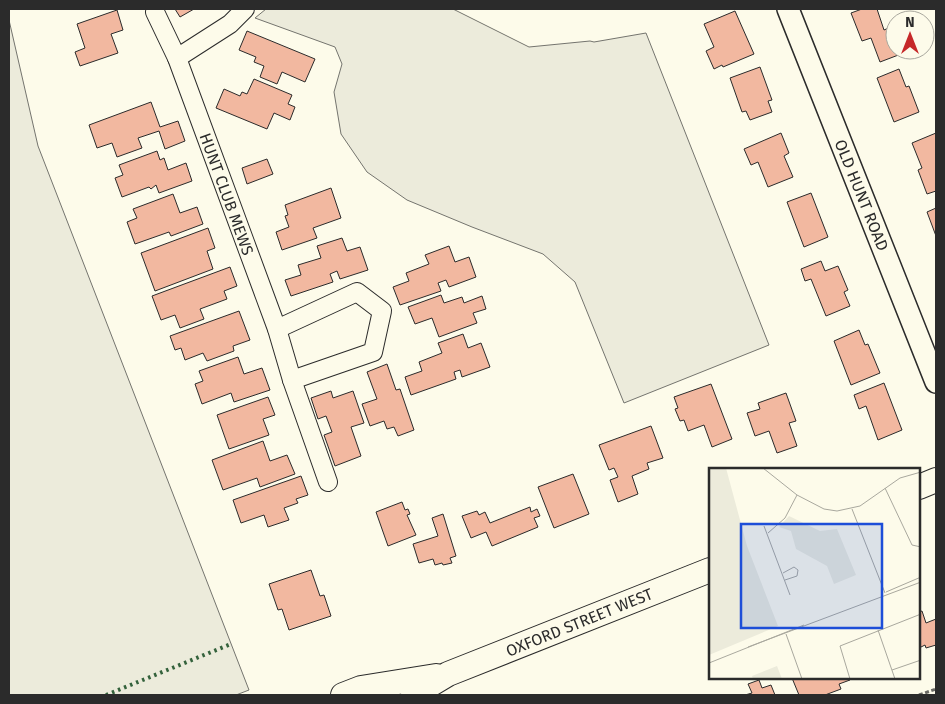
<svg xmlns="http://www.w3.org/2000/svg" width="945" height="704" font-family="'Fira Sans',sans-serif">
	<style>
		.green { fill: #ecebdb; stroke: #74746e }
		.building { fill: #f2b8a0; stroke: #2b2b2b }
		.lines { fill: none; stroke-linecap: round; stroke-linejoin: round }
		.minor-casing { stroke: #2b2b2b; stroke-width: 20 }
		.tertiary-casing { stroke: #2b2b2b; stroke-width: 24 }
		.secondary-casing { stroke: #2b2b2b; stroke-width: 26 }
		.path { stroke: #6a6964; stroke-width: 3; stroke-dasharray: 4 2.5; stroke-linecap: butt }
		.minor { stroke: #fdfbea; stroke-width: 18 }
		.tertiary { stroke: #fdfbea; stroke-width: 21 }
		.secondary { stroke: #fdfbea; stroke-width: 24 }
		.hedge { stroke: #34623c; stroke-width: 4; stroke-dasharray: 2.5 4; stroke-linecap: butt }
		.labels { text-anchor: middle; stroke-width: 4; stroke-linejoin: round; paint-order: stroke }
		.street-label { font-size: 16px; fill: #2b2b2b; stroke: #fdfbea }
		.inset-road { fill: none; stroke: #a9a89e; stroke-width: 1 }
		.view { fill: #1d4ed8; fill-opacity: 0.15; stroke: #1d4ed8; stroke-width: 2.5 }
		.inset-edge { fill: none; stroke: #2b2b2b; stroke-width: 2.5 }
	</style>
	<rect width="100%" height="100%" fill="#fdfbea"/>
	<!-- green -->
	<g class="green">
		<path d="M266,9h187l76,38 61,-6 4,1 52,-9 123,312 -145,58 -49,-121 -32,-28 -71,-27 -65,-27 -40,-28 -26,-38 -7,-42 8,-28 -7,-17 -80,-29z"/>
		<path d="M9,20l29,126 211,544 -13,5h-227z"/>
	</g>
	<!-- building -->
	<g class="building">
		<path d="M175,9h19l-14,8z"/>
		<path d="M862,9h15l7,21 7,-3 4,10v13h5l1,4 -21,8 -9,-24 -9,3 -11,-28z"/>
		<path d="M117,10l6,20 -12,4 7,19 -38,13 -5,-14 10,-4 -8,-24z"/>
		<path d="M735,11l19,43 -31,13 -1,-2 -8,4 -8,-18 8,-4 -10,-23z"/>
		<path d="M247,31l68,28 -10,23 -23,-10 -5,12 -17,-7 4,-11 -10,-4 2,-5 -17,-7z"/>
		<path d="M760,67l12,33 -4,1 4,11 -22,8 -4,-9 -4,1 -12,-34z"/>
		<path d="M899,69l7,18 3,-1 10,26 -25,10 -17,-44z"/>
		<path d="M254,79l38,16 -4,9 7,3 -5,13 -16,-7 -7,16 -51,-21 8,-19 16,7 2,-4 5,2z"/>
		<path d="M151,102l9,25 18,-6 7,20 -20,8 -6,-18 -21,7 4,10 -25,9 -5,-14 -15,5 -8,-23z"/>
		<path d="M781,133l8,20 -5,3 9,21 -25,10 -10,-25 -7,3 -7,-16z"/>
		<path d="M936,133v58l-9,3 -9,-24 4,-2 -10,-25z"/>
		<path d="M157,151l3,9 4,-2 4,12 18,-7 6,18 -33,12 -3,-8 -5,4 -2,-2 -27,10 -7,-19 8,-3 -4,-10z"/>
		<path d="M267,159l6,15 -26,10 -5,-16z"/>
		<path d="M331,188l10,30 -28,10 4,10 -35,12 -6,-18 13,-5 -4,-11 3,-1 -3,-10z"/>
		<path d="M811,193l17,44 -24,10 -17,-45z"/>
		<path d="M173,194l7,19 17,-6 6,17 -32,12 -2,-4 -34,12 -8,-22 10,-4 -4,-9z"/>
		<path d="M936,208v28l-9,-24z"/>
		<path d="M208,228l7,20 -8,3 6,18 -58,22 -14,-38z"/>
		<path d="M342,238l5,13 13,-4 8,23 -28,9 -3,-8 -7,3 3,8 -42,14 -6,-16 16,-5 -3,-10 23,-7 -4,-12z"/>
		<path d="M449,246l6,16 14,-5 7,20 -27,10 -3,-7 -8,3 3,8 -41,14 -7,-18 16,-6 -3,-8 23,-9 -4,-9z"/>
		<path d="M821,261l4,10 13,-5 10,24 -4,2 6,14 -24,10 -15,-37 -6,2 -4,-12z"/>
		<path d="M230,267l7,19 -13,5 3,8 -27,10 4,10 -24,9 -5,-13 -14,5 -9,-24z"/>
		<path d="M441,295l3,8 18,-6 2,6 18,-7 4,13 -13,4 4,10 -38,14 -7,-19 -17,6 -7,-17z"/>
		<path d="M239,311l11,29 -17,6 1,5 -27,10 -4,-8 -18,7 -4,-12 -6,2 -5,-14z"/>
		<path d="M859,330l6,15 3,-1 12,29 -29,12 -17,-44z"/>
		<path d="M463,334l5,14 13,-5 9,24 -28,10 -2,-7 -6,2 2,7 -45,16 -6,-18 17,-6 -3,-9 23,-9 -4,-10z"/>
		<path d="M238,357l6,17 18,-6 8,22 -36,12 -3,-9 -29,11 -7,-20 8,-3 -4,-10z"/>
		<path d="M387,364l9,26 4,-1 14,41 -16,6 -4,-9 -7,2 -3,-8 -14,5 -8,-22 15,-5 -10,-27z"/>
		<path d="M884,383l18,47 -24,10 -12,-34 -7,3 -5,-14z"/>
		<path d="M711,384l21,55 -20,8 -8,-22 -16,6 -4,-11 -4,1 -5,-12 3,-1 -4,-11z"/>
		<path d="M331,391l2,7 20,-7 11,32 -13,4 10,29 -26,10 -11,-31 8,-3 -6,-16 -8,3 -7,-21z"/>
		<path d="M786,393l10,28 -7,2 8,23 -20,7 -8,-22 -14,5 -8,-23 13,-4 -2,-6z"/>
		<path d="M268,397l7,18 -12,4 6,16 -40,14 -12,-34z"/>
		<path d="M651,426l12,32 -16,5 2,6 -17,7 6,18 -20,8 -8,-22 8,-3 -4,-9 -5,2 -10,-25z"/>
		<path d="M263,441l7,20 17,-6 8,19 -35,13 -3,-9 -34,12 -11,-30z"/>
		<path d="M573,474l16,40 -35,14 -16,-41z"/>
		<path d="M301,476l7,19 -12,4 2,4 -14,5 5,12 -21,7 -4,-12 -23,8 -8,-23z"/>
		<path d="M402,502l3,8 3,-1 2,5 -3,1 9,20 -28,11 -12,-34z"/>
		<path d="M530,507l1,5 6,-3 3,7 -6,2 4,9 -46,19 -6,-14 -15,6 -9,-22 15,-5 2,4 6,-3 5,11z"/>
		<path d="M443,514l13,42 -6,2 2,5 -9,2 -1,-2 -7,2 -2,-6 -14,4 -6,-19 25,-8 -6,-18z"/>
		<path d="M311,570l9,26 4,-1 7,21 -42,14 -7,-21 -4,1 -9,-26z"/>
		<path d="M922,611l4,12 10,-4v26l-10,3 -1,-3 -6,3v-36z"/>
		<path d="M792,678h58v2l-11,4 2,5 -16,6h-26z"/>
		<path d="M759,680l3,8 9,-3 4,10h-30l7,-2 -4,-9z"/>
	</g>
	<g class="lines">
		<!-- minor casing -->
		<g class="minor-casing">
			<g id="minor">
				<path d="M155,12l22,46 100,271 15,51 36,102"/>
				<path d="M177,58l53,-34 15,-15"/>
				<path d="M277,329l80,-37 25,19 -9,41 -81,28"/>
			</g>
		</g>
		<!-- tertiary casing -->
		<g class="tertiary-casing">
			<path id="tertiary" d="M788,9l148,373"/>
		</g>
		<!-- secondary casing -->
		<g class="secondary-casing">
			<g id="secondary">
				<path d="M919,487l17,-7"/>
				<path d="M343,695l18,-7 75,-12"/>
				<path d="M413,695l35,-21 262,-104"/>
			</g>
		</g>
		<!-- path -->
		<path class="path" d="M919,695l17,-6"/>
		<!-- minor -->
		<use href="#minor" class="minor"/>
		<!-- tertiary -->
		<use href="#tertiary" class="tertiary"/>
		<!-- secondary -->
		<use href="#secondary" class="secondary"/>
		<!-- hedge -->
		<path class="hedge" d="M106,695l125,-51"/>
	</g>
	<g class="labels">
		<!-- street labels -->
		<g class="street-label">
			<text transform="translate(227 194) rotate(70)" y="6">HUNT CLUB MEWS</text>
			<text transform="translate(862 195) rotate(68)" y="6">OLD HUNT ROAD</text>
			<text transform="translate(579 622) rotate(-22)" y="6">OXFORD STREET WEST</text>
		</g>
	</g>
	<!-- overview -->
	<g transform="translate(709 468)">
		<rect width="211" height="211" fill="#fdfbea"/>
		<path d="M0,0h17l21,78 31,80 -69,29zM80,48l31,15 17,-2 19,46 -22,9 -7,-18 -31,-17 -5,-18 -12,-4zM68,198l5,13h-29l-1,-3z" fill="#ecebdb"/>
		<path class="inset-road" d="M54,0l34,27 27,14 13,2 23,-5 40,-28 21,-6M176,20l27,57 9,2M143,41l33,84M55,58l26,69M59,65l17,-15 12,-23M74,105l11,-6 4,3 -1,6 -12,4M177,124l35,-15M169,162l17,49M77,166l16,45M39,179l173,-65M0,195l95,-38M183,202l29,-10M141,211l-10,-33 81,-32"/>
		<path class="view" d="M32,56h141v104h-141z"/>
		<rect width="211" height="211" class="inset-edge"/>
	</g>
	<!-- border -->
	<rect width="945" height="704" fill="none" stroke="#2b2b2b" stroke-width="20"/>
	<!-- north arrow -->
	<g transform="translate(910 35)"><circle r="24" fill="#fdfbea" stroke="#a9a89e"/>
	<path d="M0-4L9 19L0 12L-9 19Z" fill="#c62828"/>
	<text y="-8" font-size="14" font-weight="bold" text-anchor="middle" fill="#2b2b2b">N</text>
	</g>
</svg>
